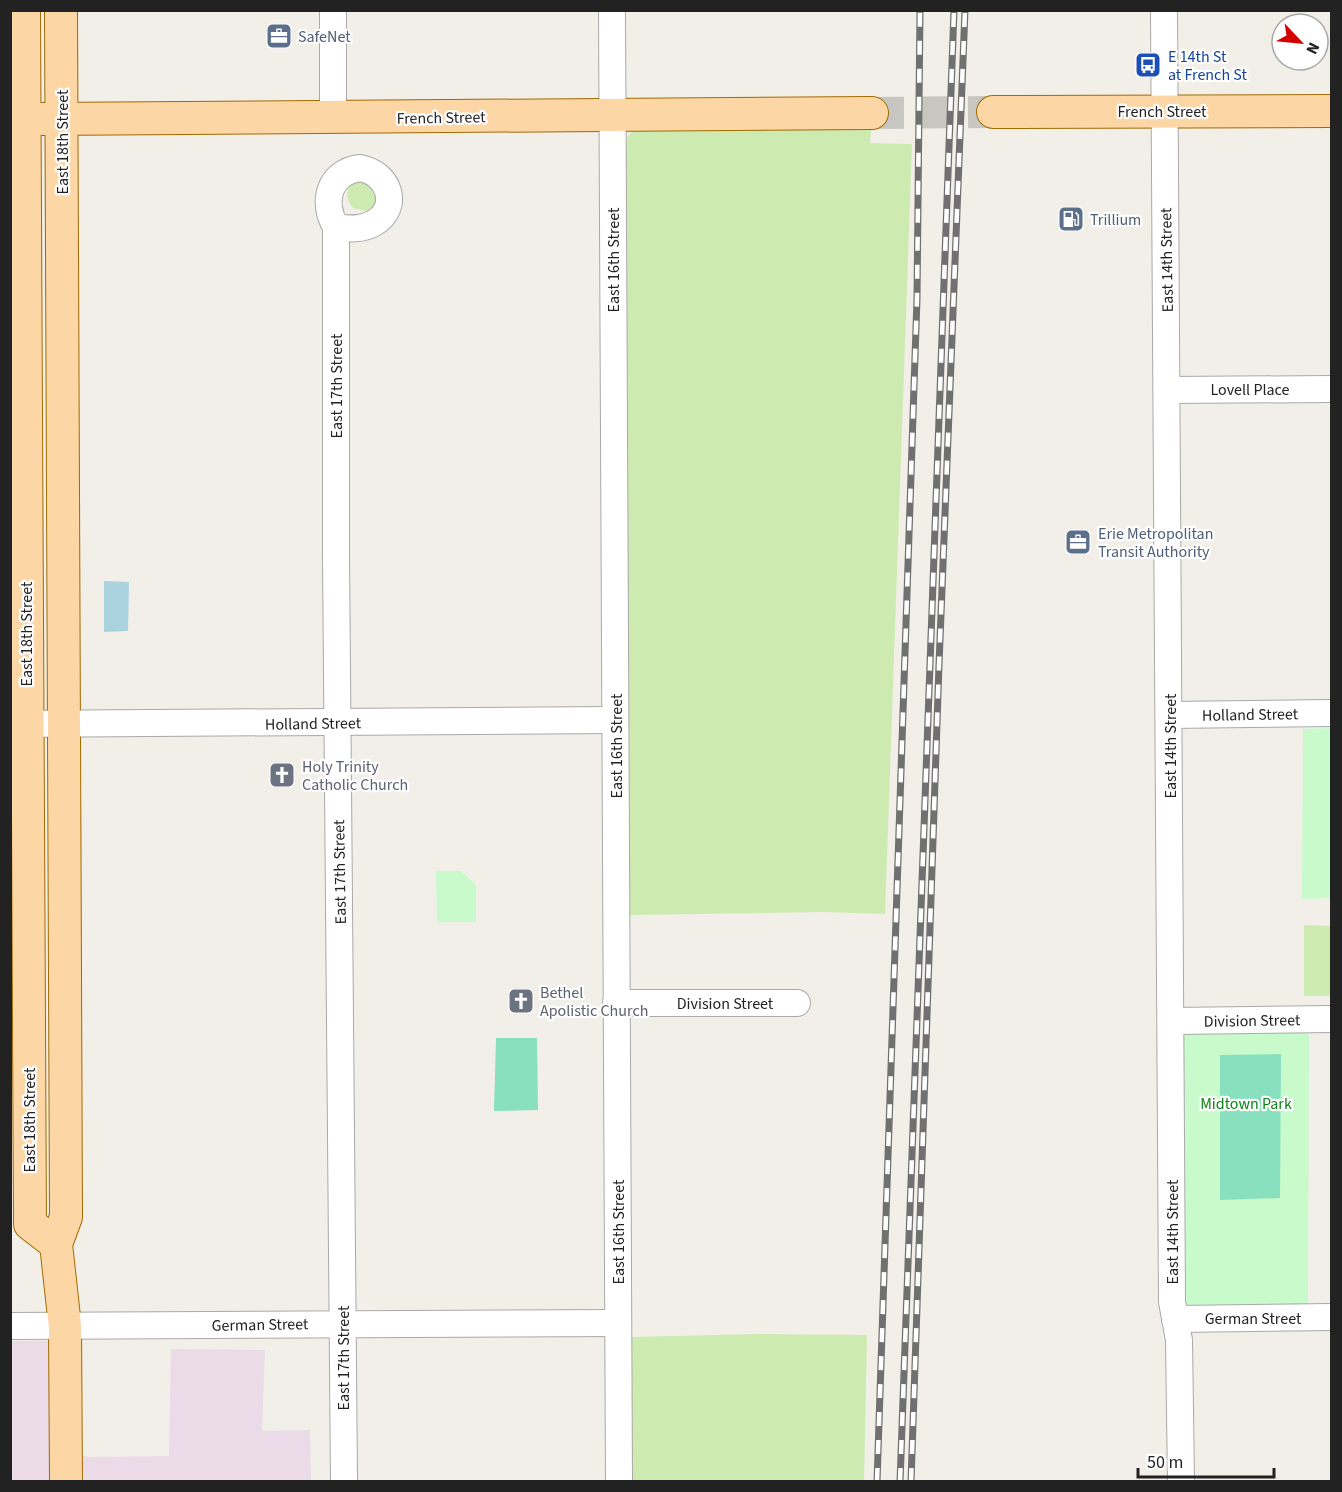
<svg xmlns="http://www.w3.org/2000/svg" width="1342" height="1492" font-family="'Source Sans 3',sans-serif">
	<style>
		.industrial { fill: #ebdbe8 }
		.grass { fill: #cdebb0 }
		.park { fill: #c8facc }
		.pitch { fill: #88e0be }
		.water { fill: #aad3df }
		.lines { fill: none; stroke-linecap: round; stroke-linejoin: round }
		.major-tunnel { stroke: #c8c6c1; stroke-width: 32; stroke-dasharray: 32 16; stroke-linecap: butt }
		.minor-casing { stroke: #a9a9a9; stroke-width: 28 }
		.major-casing { stroke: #a06b00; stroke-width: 34 }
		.minor { stroke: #fff; stroke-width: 26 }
		.major { stroke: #fcd6a4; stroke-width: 32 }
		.rail-casing { stroke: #707070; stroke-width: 7 }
		.rail { stroke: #fff; stroke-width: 4.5; stroke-dasharray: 14; stroke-linecap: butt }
		.labels { text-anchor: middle; stroke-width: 4.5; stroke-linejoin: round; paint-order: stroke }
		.service-label { font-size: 16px; fill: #4e5e75; stroke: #fff; text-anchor: start }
		.transit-label { font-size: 16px; fill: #164399; stroke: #fff; text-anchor: start }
		.street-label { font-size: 16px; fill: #222; stroke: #fff }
		.worship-label { font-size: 16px; fill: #5b616d; stroke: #fff; text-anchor: start }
		.park-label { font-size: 16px; fill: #0c8416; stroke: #fff }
	</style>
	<rect width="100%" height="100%" fill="#f2efe9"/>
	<!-- industrial -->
	<path class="industrial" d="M80,1338l-1,115 8,4 82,-1 2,-107 94,1 -3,81 48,-1 1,51 -300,1v-141h35z"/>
	<!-- grass -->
	<g class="grass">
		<path d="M634,130h237l-1,13 42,1 -27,770 -62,-2 -194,3 -4,-767 2,-11z"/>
		<path d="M358,178l23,15 -7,14 -8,4 -13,-3c-9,-11 -7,-22 5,-30z"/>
		<path d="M1304,925l27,1v70h-27z"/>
		<path d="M755,1334l112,1 -3,146h-232v-144z"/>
	</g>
	<!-- park -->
	<g class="park">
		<path d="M1331,728v170l-29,1 1,-170z"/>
		<path d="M436,871h25l15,14v37h-39z"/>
		<path d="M1309,1030l-1,278h-123l-2,-3 -1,-270 1,-3z"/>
	</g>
	<!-- pitch -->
	<g class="pitch">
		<path d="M496,1038h41l1,72 -44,1z"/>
		<path d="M1281,1054l-1,144 -60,2v-145z"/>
	</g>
	<!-- water -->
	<path class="water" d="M104,581l25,1 -1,49 -24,1z"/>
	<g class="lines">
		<!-- major-tunnel -->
		<path class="major-tunnel" d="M872,113l121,-1"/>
		<!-- minor casing -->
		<g class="minor-casing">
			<g id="minor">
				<path d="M333,10v108"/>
				<path d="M612,10l7,1472"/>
				<path d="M1164,10l8,1292 7,38 2,142"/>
				<path d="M360,168c29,5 41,39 14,55 -12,7 -25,6 -38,4 -15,-25 -7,-55 24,-59z"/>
				<path d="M336,227v329l8,926"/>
				<path d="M1168,390l164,-1"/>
				<path d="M1169,715l163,-2"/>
				<path d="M10,724l605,-4"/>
				<path d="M616,1003h181"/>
				<path d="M1172,1021l160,-2"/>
				<path d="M1175,1319l157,-2"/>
				<path d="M10,1326l608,-3"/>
			</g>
		</g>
		<!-- major casing -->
		<g class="major-casing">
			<g id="major">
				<path d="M24,10l6,1214 26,20"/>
				<path d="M61,10l5,1207 -10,27 9,82 1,156"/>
				<path d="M993,112l339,-1"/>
				<path d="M42,119l830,-6"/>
			</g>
		</g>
		<!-- minor -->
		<use href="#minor" class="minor"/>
		<!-- major -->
		<use href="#major" class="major"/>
		<!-- rail casing -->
		<g class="rail-casing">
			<g id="rail">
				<path d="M877,1482l40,-1184 3,-288"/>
				<path d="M900,1482l54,-1472"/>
				<path d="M911,1482l28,-817 26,-655"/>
			</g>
		</g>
		<!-- rail -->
		<use href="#rail" class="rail"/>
	</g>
	<!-- icons -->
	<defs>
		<g id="office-square" transform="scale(1.35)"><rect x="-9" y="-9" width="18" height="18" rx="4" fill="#5c6f8a" stroke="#fff"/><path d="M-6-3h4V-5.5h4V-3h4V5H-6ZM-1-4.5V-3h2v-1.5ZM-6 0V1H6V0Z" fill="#fff"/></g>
		<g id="bus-square" transform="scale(1.35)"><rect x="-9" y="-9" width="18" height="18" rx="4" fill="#1a4fb4" stroke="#fff"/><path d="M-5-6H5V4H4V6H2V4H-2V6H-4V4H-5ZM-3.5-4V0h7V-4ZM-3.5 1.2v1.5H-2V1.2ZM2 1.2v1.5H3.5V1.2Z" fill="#fff"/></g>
		<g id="fuel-square" transform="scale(1.35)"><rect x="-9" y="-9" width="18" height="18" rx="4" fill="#5c6f8a" stroke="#fff"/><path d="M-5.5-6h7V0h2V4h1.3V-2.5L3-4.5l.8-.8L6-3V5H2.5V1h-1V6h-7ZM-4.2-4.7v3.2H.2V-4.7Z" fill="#fff"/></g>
		<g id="church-square" transform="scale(1.35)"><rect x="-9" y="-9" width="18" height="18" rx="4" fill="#6b7280" stroke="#fff"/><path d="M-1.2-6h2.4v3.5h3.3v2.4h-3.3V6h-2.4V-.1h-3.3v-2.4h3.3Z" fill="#fff"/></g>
	</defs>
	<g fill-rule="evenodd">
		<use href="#office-square" x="279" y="36"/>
		<use href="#bus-square" x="1148" y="65"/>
		<use href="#fuel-square" x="1071" y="219"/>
		<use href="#office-square" x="1078" y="542"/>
		<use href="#church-square" x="282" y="775"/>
		<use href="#church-square" x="521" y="1001"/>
	</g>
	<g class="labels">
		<!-- service labels -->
		<g class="service-label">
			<text x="298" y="42">SafeNet</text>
			<text x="1090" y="225">Trillium</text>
			<text x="1098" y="539">Erie Metropolitan<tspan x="1098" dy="18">Transit Authority</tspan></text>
		</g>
		<!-- transit labels -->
		<g class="transit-label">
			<text x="1168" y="62">E 14th St<tspan x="1168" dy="18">at French St</tspan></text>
		</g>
		<!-- street labels -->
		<g class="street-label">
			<text x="1162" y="117">French Street</text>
			<text transform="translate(441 117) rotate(-1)" y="6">French Street</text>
			<text transform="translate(62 142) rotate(-90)" y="6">East 18th Street</text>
			<text transform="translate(613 260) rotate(-90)" y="6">East 16th Street</text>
			<text transform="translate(1166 260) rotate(-91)" y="6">East 14th Street</text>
			<text transform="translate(336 386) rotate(-90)" y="6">East 17th Street</text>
			<text x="1250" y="395">Lovell Place</text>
			<text transform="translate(26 634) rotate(-90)" y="6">East 18th Street</text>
			<text transform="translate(1250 714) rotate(-1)" y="6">Holland Street</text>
			<text transform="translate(313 723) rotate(-1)" y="6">Holland Street</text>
			<text transform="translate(616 746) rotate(-90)" y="6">East 16th Street</text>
			<text transform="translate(1170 746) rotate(-90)" y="6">East 14th Street</text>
			<text transform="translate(339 872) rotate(-91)" y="6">East 17th Street</text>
			<text x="725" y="1009">Division Street</text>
			<text transform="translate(1252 1020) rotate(-1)" y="6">Division Street</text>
			<text transform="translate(29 1120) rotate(-90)" y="6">East 18th Street</text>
			<text transform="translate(618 1232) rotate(-90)" y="6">East 16th Street</text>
			<text transform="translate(1172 1232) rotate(-90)" y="6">East 14th Street</text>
			<text x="1253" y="1324">German Street</text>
			<text transform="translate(260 1324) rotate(-1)" y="6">German Street</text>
			<text transform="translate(343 1358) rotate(-90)" y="6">East 17th Street</text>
		</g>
		<!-- worship labels -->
		<g class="worship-label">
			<text x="302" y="772">Holy Trinity<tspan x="302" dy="18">Catholic Church</tspan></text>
			<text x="540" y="998">Bethel<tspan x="540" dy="18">Apolistic Church</tspan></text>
		</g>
		<!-- park labels -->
		<g class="park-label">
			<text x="1246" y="1109">Midtown Park</text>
		</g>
	</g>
	<!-- border -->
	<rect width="1342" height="1492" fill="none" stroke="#222222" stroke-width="24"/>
	<!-- north arrow -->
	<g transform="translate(1300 42) rotate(116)"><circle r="28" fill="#ffffff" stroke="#a7a7a7" stroke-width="1.5"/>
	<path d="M0-4.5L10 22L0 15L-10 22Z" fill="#d40000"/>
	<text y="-9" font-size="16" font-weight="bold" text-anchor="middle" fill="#222222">N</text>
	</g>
	<!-- scale -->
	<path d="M1138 1468v9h136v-9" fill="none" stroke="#222222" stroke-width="3"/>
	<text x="1147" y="1468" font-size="18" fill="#222222" stroke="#ffffff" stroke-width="4.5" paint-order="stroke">50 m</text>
</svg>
